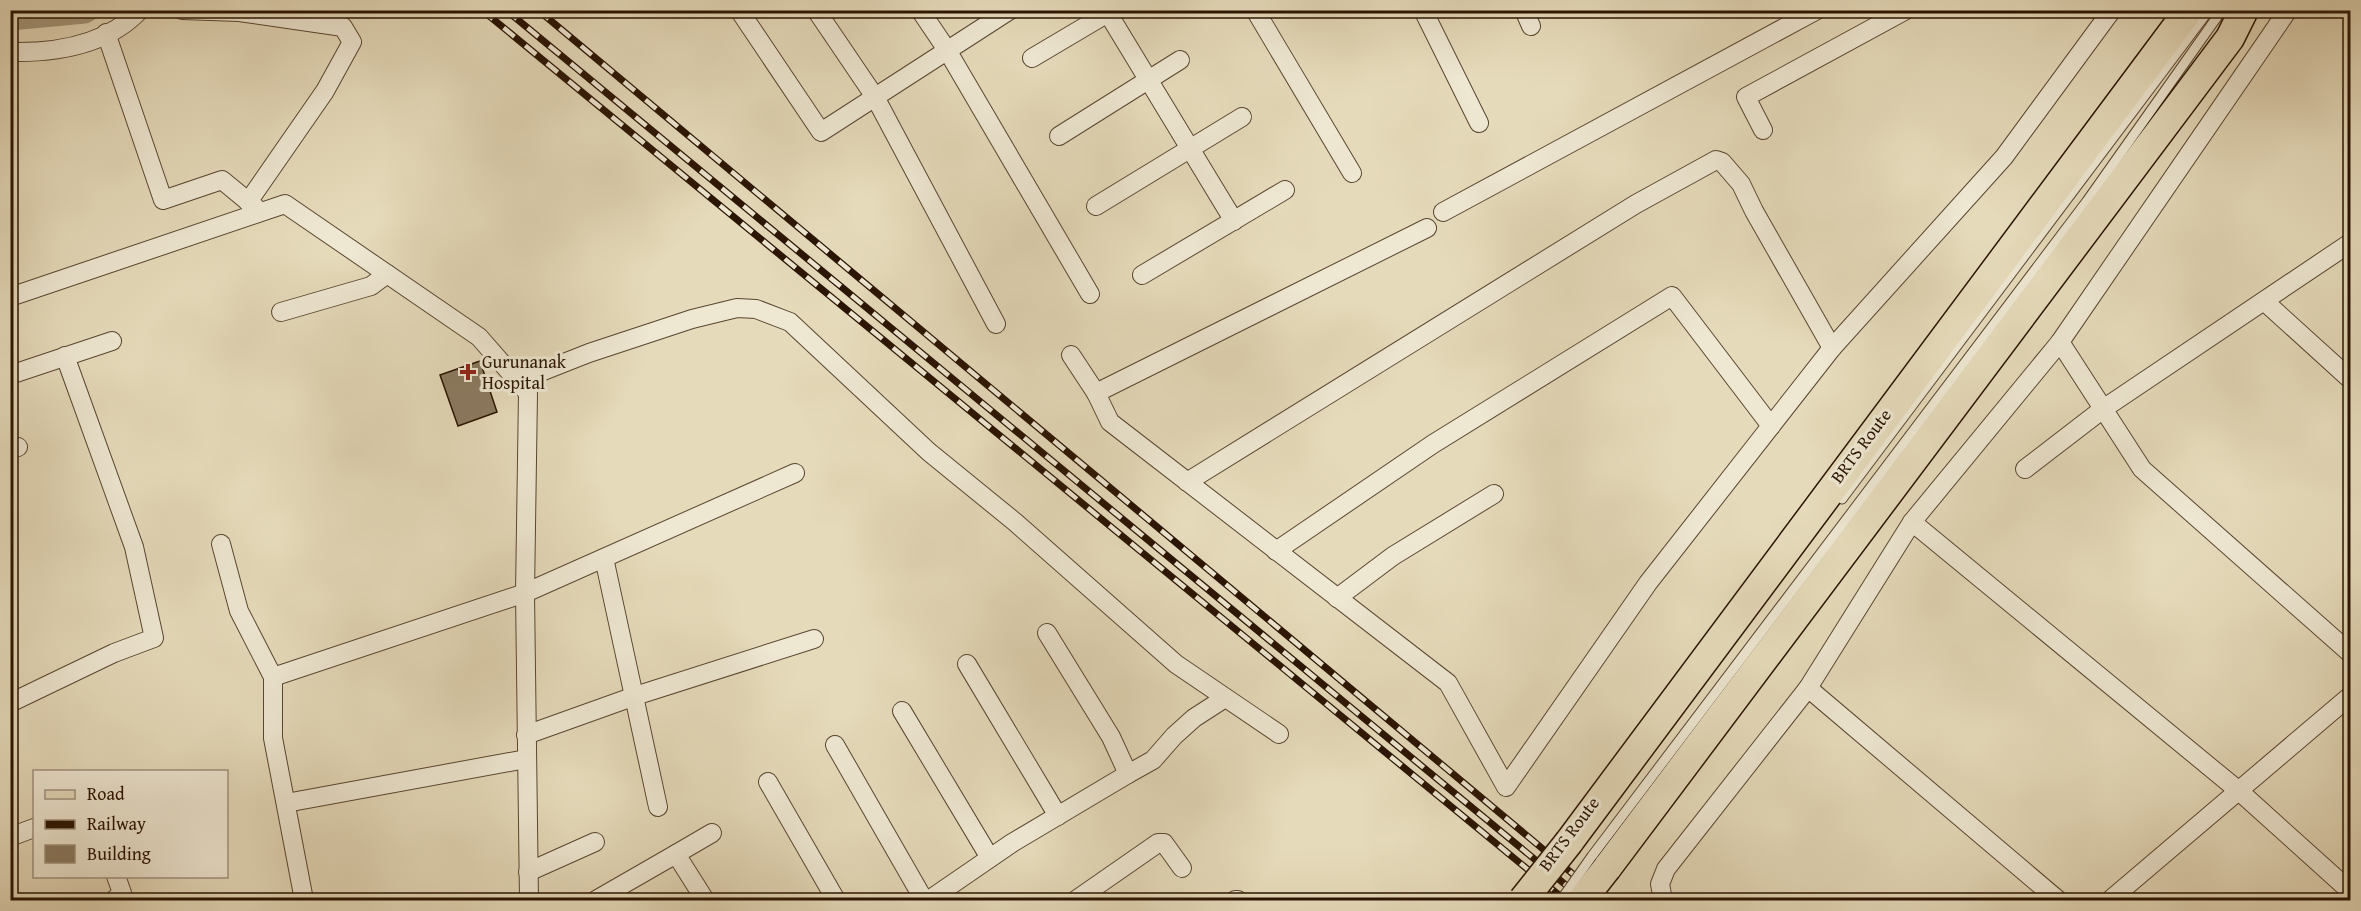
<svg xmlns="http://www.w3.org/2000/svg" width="2361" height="911" font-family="'Gentium Book Plus',serif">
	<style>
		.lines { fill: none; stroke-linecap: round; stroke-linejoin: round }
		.canal { stroke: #a5977b; stroke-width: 21 }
		.building { fill: #8b7b62; stroke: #2a1402; stroke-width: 1.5 }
		.lane-casing { stroke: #594630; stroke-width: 11 }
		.street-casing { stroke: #594630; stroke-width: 20 }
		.primary-casing { stroke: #2a1402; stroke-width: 31 }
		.lane { stroke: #eee7d2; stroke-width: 9 }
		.street { stroke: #eee7d2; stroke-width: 18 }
		.primary { stroke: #e5daba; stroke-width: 28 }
		.rail-casing { stroke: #2a1402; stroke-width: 7 }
		.rail { stroke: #eee7d2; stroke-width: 4.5; stroke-dasharray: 14; stroke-linecap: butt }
		.lane-bridge-casing { stroke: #594630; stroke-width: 11; stroke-linecap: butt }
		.primary-bridge-casing { stroke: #2a1402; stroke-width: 31; stroke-linecap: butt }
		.lane-bridge { stroke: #eee7d2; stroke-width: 9 }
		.primary-bridge { stroke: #e5daba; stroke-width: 28 }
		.poi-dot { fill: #8f2418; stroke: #eee7d2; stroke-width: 2 }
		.labels { text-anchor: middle; stroke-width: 6; stroke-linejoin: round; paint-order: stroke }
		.poi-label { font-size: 18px; fill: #2a1402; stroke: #eee7d2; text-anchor: start }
		.street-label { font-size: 18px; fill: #2a1402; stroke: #eee7d2 }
	</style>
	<rect width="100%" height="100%" fill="#e5daba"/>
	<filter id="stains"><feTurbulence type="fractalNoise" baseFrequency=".00333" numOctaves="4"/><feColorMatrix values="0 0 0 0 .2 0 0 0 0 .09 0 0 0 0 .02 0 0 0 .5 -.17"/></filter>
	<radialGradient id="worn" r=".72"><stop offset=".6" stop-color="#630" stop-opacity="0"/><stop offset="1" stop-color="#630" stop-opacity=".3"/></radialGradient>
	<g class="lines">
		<!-- canal -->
		<path class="canal" d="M10,20l75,-7 5,-3"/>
	</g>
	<!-- building -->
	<path class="building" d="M480,361l17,51 -39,14 -18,-51z"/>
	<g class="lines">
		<!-- lane casing -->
		<g class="lane-casing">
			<g id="lane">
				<path d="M1842,499l367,-489"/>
				<path d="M1592,856l495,-655 135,-191"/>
			</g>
		</g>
		<!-- street casing -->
		<g class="street-casing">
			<g id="street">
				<path d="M182,10l57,2 104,15 9,15 -27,49 -77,111"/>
				<path d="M739,10l82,122 189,-122"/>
				<path d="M816,10l59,87 121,227"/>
				<path d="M920,10l27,40 143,244"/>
				<path d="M1106,10l128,211"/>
				<path d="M1255,10l97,163"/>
				<path d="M1423,10l56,113"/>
				<path d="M1524,10l7,16"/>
				<path d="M106,33l57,167 59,-20 34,28"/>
				<path d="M10,52c46,1 97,-7 130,-42"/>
				<path d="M1032,58l81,-48"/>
				<path d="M1763,130l-17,-33 160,-87"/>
				<path d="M1059,136l121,-76"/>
				<path d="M1096,206l146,-89"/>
				<path d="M1443,212l374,-202"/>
				<path d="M1142,275l143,-85"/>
				<path d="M10,297l275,-93 194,133 49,56 -3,200 270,-120"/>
				<path d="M2264,301l86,78"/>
				<path d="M281,312l90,-26 16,-12"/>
				<path d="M2060,342l82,127 208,184"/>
				<path d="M1071,355l25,38 331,-165"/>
				<path d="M10,375l102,-34"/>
				<path d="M518,381l71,-28 103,-34 45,-11 19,1 34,13 139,130 86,70 161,142 103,70"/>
				<path d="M1096,393l14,29 338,261 58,104 142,-204 184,-235 172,-191 108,-147"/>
				<path d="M10,450l8,-3"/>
				<path d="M2025,469l78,-60 247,-166"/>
				<path d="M1187,482l449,-278 80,-44 6,2 19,22 13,27 78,137"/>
				<path d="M1912,522l327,269 111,100"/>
				<path d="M221,544l18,67 34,66"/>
				<path d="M1276,551l157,-107 239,-148 99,130"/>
				<path d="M604,558l54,249"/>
				<path d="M1337,598l56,-42 101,-62"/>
				<path d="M967,664l91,152"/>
				<path d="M1808,688l250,212"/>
				<path d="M10,703l104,-50 40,-15 -20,-91 -69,-191"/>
				<path d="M902,711l88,147"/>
				<path d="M526,735l109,-39 179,-57"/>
				<path d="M835,745l89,155"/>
				<path d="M1128,774l25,-14 21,-24 20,-18 31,-20"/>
				<path d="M768,782l68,118"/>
				<path d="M286,803l240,-44"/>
				<path d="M10,837l24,-9"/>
				<path d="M676,854l36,-21"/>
				<path d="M528,872l67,-30"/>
				<path d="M114,900l8,-7 -6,-17"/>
				<path d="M304,900l-31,-162v-61l252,-84 4,307"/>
				<path d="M596,900l80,-46 29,46"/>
				<path d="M929,900l83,-57 116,-69 -17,-37 -64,-104"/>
				<path d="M1076,900l82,-57h6l18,25"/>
				<path d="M1235,900h3"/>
				<path d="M1663,900l-3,-16 6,-15 142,-181 104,-166 148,-180 228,-332"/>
				<path d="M2110,900l240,-204"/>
			</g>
		</g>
		<!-- primary casing -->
		<g class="primary-casing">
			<g id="primary">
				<path d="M1569,842l620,-832"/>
				<path d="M1607,868l623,-830 14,-28"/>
			</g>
		</g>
		<!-- lane -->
		<use href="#lane" class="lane"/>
		<!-- street -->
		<use href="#street" class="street"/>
		<!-- primary -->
		<use href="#primary" class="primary"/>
		<!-- rail casing -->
		<g class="rail-casing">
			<g id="rail">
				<path d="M482,10l1083,890"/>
				<path d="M506,10l1078,890"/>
				<path d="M538,10l1066,890"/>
			</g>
		</g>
		<!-- rail -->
		<use href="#rail" class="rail"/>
		<!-- lane-bridge casing -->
		<g class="lane-bridge-casing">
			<path id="lane-bridge" d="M1561,900l31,-44"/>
		</g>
		<!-- primary-bridge casing -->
		<g class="primary-bridge-casing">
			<g id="primary-bridge">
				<path d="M1523,900l46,-58"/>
				<path d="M1582,900l25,-32"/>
			</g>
		</g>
		<!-- lane-bridge -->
		<use href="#lane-bridge" class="lane-bridge"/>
		<!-- primary-bridge -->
		<use href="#primary-bridge" class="primary-bridge"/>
	</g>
	<!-- markers -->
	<path class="poi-dot" d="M465 363h6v6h6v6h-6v6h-6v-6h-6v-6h6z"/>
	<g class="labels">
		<!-- poi labels -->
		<g class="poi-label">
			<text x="482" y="368">Gurunanak<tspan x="482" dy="21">Hospital</tspan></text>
		</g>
		<!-- street labels -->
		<g class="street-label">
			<text transform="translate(1861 446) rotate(-53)" y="6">BRTS Route</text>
			<text transform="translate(1569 834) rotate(-53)" y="6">BRTS Route</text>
		</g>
	</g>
	<!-- margin -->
	<rect width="2361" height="911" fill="none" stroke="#e5daba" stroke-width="36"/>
	<rect x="12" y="12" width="2337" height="887" fill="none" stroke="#2a1402" stroke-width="3"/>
	<rect x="18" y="18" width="2325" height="875" fill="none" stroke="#2a1402" stroke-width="1.5"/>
	<!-- legend -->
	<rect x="33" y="770" width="195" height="108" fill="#eee7d2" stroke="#a0937f" stroke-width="1.5"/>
	<rect x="45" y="790" width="30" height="9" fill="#e5daba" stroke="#a0937f" stroke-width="1.5"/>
	<text x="87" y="800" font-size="18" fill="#2a1402">Road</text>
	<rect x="45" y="820" width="30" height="9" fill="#2a1402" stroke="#a0937f" stroke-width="1.5"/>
	<text x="87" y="830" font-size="18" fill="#2a1402">Railway</text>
	<rect x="45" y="845" width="30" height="18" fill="#8b7b62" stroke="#a0937f" stroke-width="1.5"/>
	<text x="87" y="860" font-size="18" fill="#2a1402">Building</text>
	<rect width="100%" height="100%" filter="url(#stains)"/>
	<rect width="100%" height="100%" fill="url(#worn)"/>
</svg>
